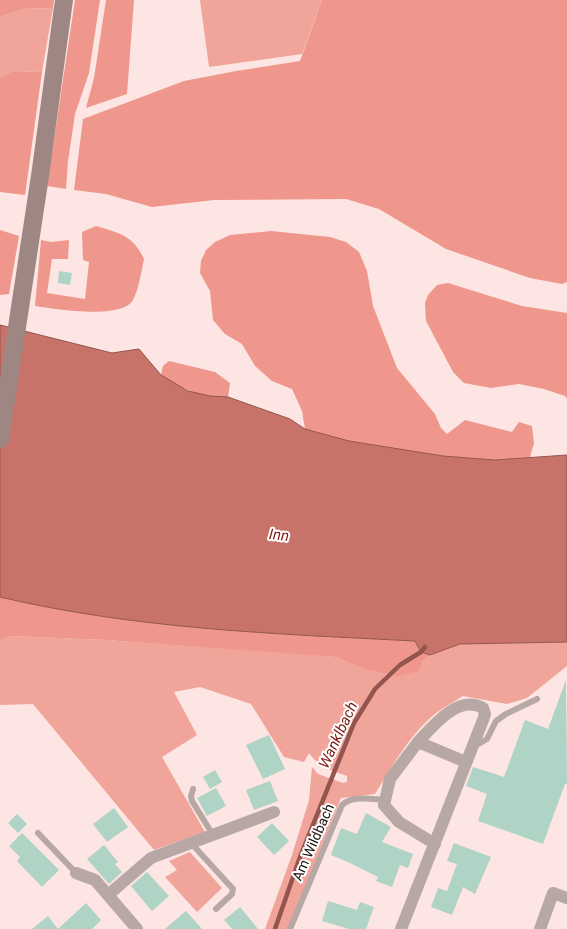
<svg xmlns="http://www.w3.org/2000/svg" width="567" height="929" font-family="Roboto,sans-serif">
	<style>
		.green { fill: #f1a49a }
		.forest { fill: #ef978c }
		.water { fill: #c77369; stroke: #93554e }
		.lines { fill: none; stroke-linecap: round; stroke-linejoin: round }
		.stream { stroke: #93554e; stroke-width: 4.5 }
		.building { fill: #afd3c5 }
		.lane { stroke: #b8a8a5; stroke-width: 6 }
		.street { stroke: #b8a8a5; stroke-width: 12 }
		.secondary { stroke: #9e8783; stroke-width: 18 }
		.labels { text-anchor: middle; stroke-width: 4; stroke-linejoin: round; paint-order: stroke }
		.street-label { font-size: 14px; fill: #1b0f0e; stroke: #fff }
		.water-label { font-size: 15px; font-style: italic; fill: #811a17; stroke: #fff }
	</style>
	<rect width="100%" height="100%" fill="#fce5e2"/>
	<!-- green -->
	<g class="green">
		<path d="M200,0h122l-20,54 -93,13z"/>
		<path d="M53,8l-11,64 -29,-1 -13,6v-60l23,-8z"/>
		<path d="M10,636l96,4 195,14 34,3 26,11 61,-6 8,-7 30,-11 107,-2v24l-40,32 -20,6 -44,-8c-9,6 -19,11 -27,17 -27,22 -43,52 -61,81l-34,4 -53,131h-23l27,-74 17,-55 3,-33 6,7 25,9 4,-1v-6c-15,-5 -28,-9 -38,-23l-5,9 -20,-5 -33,-53 -51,-17 -26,5 23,43 -35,22 43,75 -51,18 -121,-146 -33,1v-64z"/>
		<path d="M190,852l32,36 -25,24 -32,-35 12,-7 -8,-9z"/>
	</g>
	<!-- forest -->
	<g class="forest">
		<path d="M0,0h54l-1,8 -30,1 -23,8z"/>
		<path d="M75,0h25l-11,73 -14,41 -7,47 -2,28 -19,-3z"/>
		<path d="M106,0h28l-7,94 -41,14 8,-30z"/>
		<path d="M322,0h245v282l-5,2 -32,-6 -84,-29 -67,-40 -33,-10 -132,1 -62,7 -46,-13 -32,-4 9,-71 101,-38 52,-10 64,-10z"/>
		<path d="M13,71l29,1 -17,123 -25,-3v-115z"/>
		<path d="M96,226c23,7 37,9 48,33 -2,10 -6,33 -11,41 -12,20 -78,9 -98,6l6,-66 10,2 18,-2 -1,19h-16l-5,34 38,6 4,-37 -6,-2 -1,-28z"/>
		<path d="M0,230l19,6 -10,58 -9,1z"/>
		<path d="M271,231l59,6 16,5 13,10 8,19 6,35 24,62 38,46 6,14 6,6 18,-14 47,12 7,-10 13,4 2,17 -4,14 -35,3 -52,-4 -94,-15 -44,-12 -3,-18 -10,-22 -20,-8 -17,-15 -13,-22 -17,-10 -12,-14 -3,-29 -10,-18 1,-12 5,-11 9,-8 15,-7z"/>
		<path d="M448,283l74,23 45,7v86l-2,-3 -21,-7 -25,-5 -28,4 -27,-5 -11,-11 -27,-51 -1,-18 3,-8 9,-10z"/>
		<path d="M169,361l46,11 15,11 -2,14c-32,-1 -41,-6 -67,-22l2,-9z"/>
		<path d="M0,597c135,32 276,37 415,44l6,11 9,3 -8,7 -3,9 -21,5 -37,-8 -26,-11 -229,-17 -96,-4 -10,5z"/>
	</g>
	<!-- water -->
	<path class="water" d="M0,325l112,28 27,-4 22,26 27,16 22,5 18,1 62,22 15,10 44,12 94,15 52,4 72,-5v187l-107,2 -30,11 -9,-3 -6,-11c-139,-7 -280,-12 -415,-44z"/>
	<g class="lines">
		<!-- stream -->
		<path class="stream" d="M275,929l25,-72 54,-134 21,-34 25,-24 21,-13 4,-5"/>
	</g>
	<!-- building -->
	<g class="building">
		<path d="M59,271l13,2 -2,12 -12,-2z"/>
		<path d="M566,680l1,104h-2l-22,60 -65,-23 9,-27 -21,-8 7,-19 31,10 21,-57 23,9z"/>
		<path d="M269,735l16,34 -22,10 -17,-34z"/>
		<path d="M215,770l7,12 -12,7 -7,-12z"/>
		<path d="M270,781l8,20 -24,9 -8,-20z"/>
		<path d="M216,788l10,18 -19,10 -10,-18z"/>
		<path d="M114,808l14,19 -21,15 -14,-18z"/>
		<path d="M366,813l25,14 -9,15 31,12 -5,14 -8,-3 -8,22 -16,-6 2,-4 -28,-14 -19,-8 10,-27 16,6z"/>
		<path d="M17,814l10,10 -9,9 -10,-10z"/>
		<path d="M272,823l17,18 -15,14 -17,-18z"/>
		<path d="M22,833l37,37 -17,17 -25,-26 3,-4 -11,-11z"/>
		<path d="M454,843l37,14 -16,37 -12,-7 -11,28 -21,-8 7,-19 9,3 10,-27 -10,-3z"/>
		<path d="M104,845l14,17 -3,2 7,8 -13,12 -22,-25z"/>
		<path d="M147,872l22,24 -17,15 -21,-25z"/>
		<path d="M328,901l29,9 3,-8 14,5 -8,22h-17l-27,-8z"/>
		<path d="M86,903l15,17 -9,9h-60l16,-13 10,13z"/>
		<path d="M240,907l18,22h-26l-8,-9z"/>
		<path d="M186,911l16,18h-37z"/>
	</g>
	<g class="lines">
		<!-- lane -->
		<g class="lane">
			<path d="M475,746l12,-7 9,-18 10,-7 31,-15"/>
			<path d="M193,789l-2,7 1,5 21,34"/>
			<path d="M38,833l38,40"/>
			<path d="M191,843l42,46 -1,5 -16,15"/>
			<path d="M290,929l52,-124c11,-10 28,-6 42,-5"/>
		</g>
		<!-- street -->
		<g class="street">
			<path d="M435,844l-36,-22 -15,-17 6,-26 28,-37 48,20"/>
			<path d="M76,873l19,7 42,49"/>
			<path d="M108,895l43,-37 123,-46"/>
			<path d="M401,929l82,-209 2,-6 -2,-6c-25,-14 -50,18 -65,34"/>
			<path d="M540,929l13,-36 14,5"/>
		</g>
		<!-- secondary -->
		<path class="secondary" d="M0,439l40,-263 24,-176"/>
	</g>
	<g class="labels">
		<!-- street labels -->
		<g class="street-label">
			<text transform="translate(313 842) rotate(-66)" y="5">Am Wildbach</text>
		</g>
		<!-- water labels -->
		<g class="water-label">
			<text transform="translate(279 535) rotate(6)" y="5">Inn</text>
			<text transform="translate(338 735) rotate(-65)" y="5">Wanklbach</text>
		</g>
	</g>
</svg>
